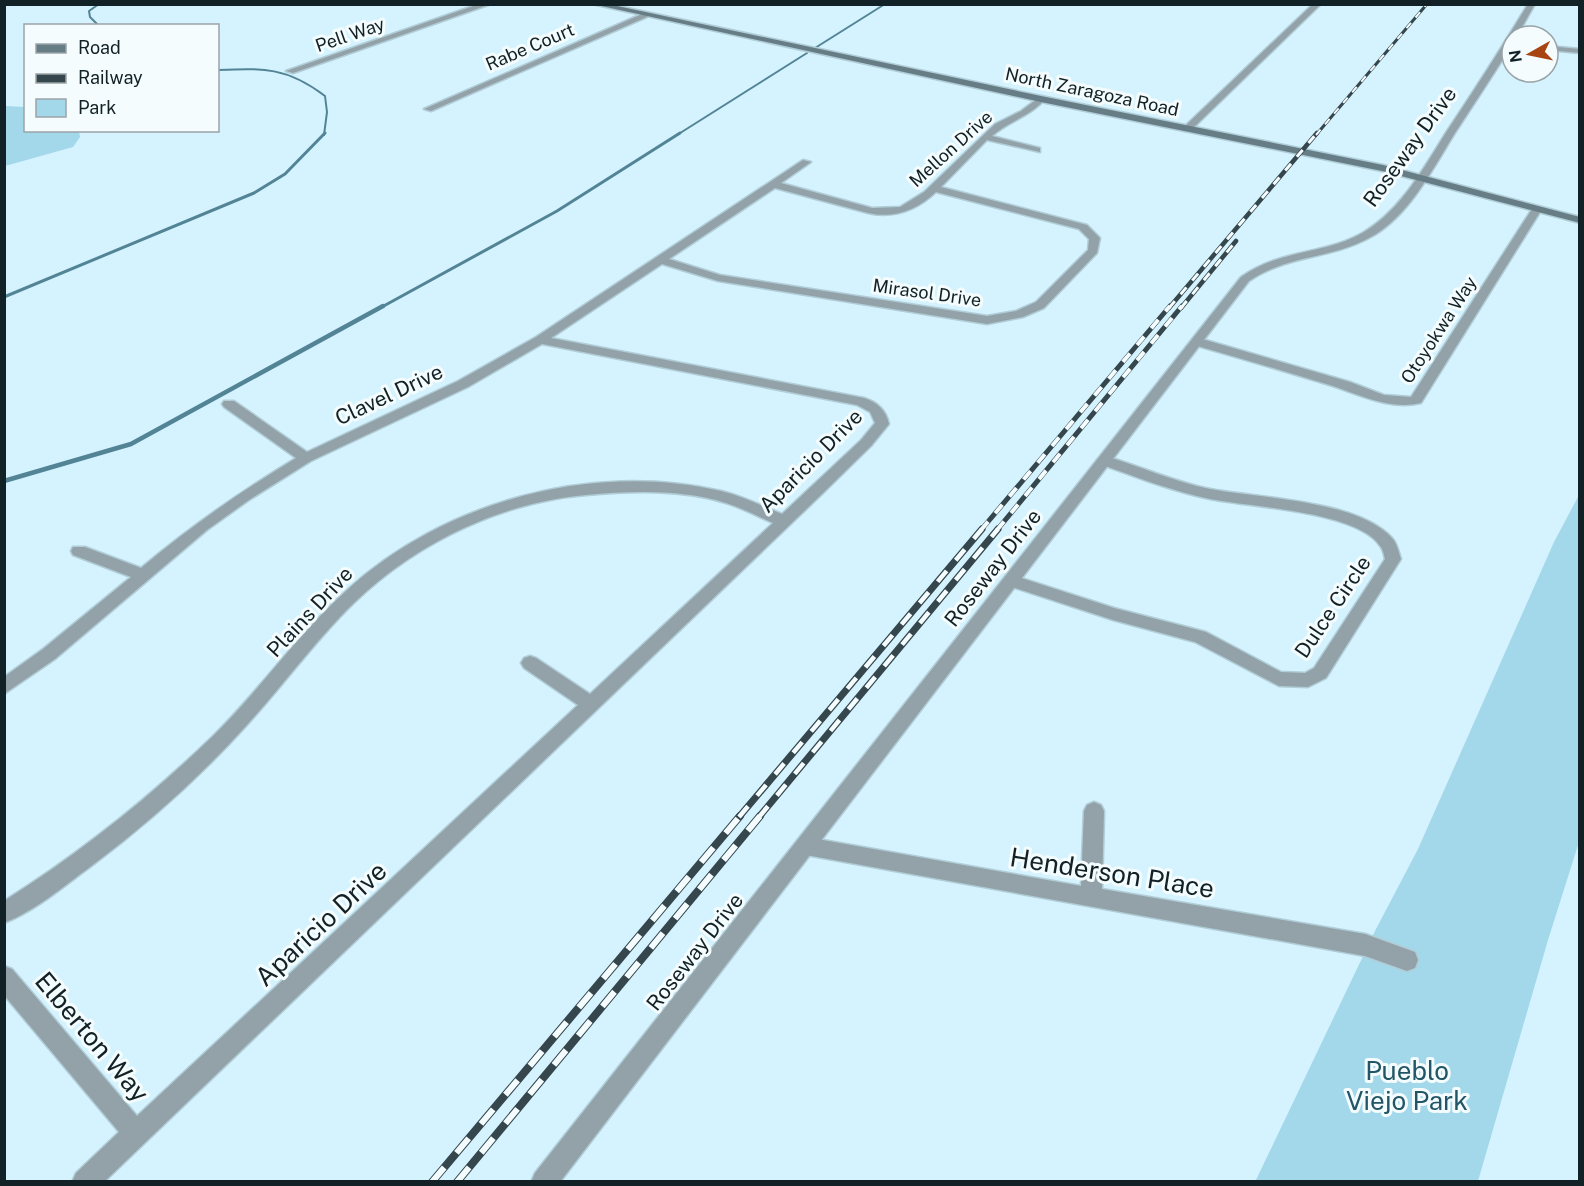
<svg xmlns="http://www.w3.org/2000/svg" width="1584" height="1186" font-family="'Public Sans',sans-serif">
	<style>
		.green { fill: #a3d7ea }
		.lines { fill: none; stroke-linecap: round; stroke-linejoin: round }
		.stream-far2 { stroke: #538496; stroke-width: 2 }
		.stream-far1 { stroke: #538496; stroke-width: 3 }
		.stream { stroke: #538496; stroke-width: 4.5 }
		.minor-casing { stroke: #b1cdd7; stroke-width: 3 }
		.tertiary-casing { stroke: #b1cdd7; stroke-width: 3 }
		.secondary-casing { stroke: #b1cdd7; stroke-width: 3 }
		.minor { fill: #92a2a8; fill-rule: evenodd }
		.tertiary { fill: #92a2a8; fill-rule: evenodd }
		.secondary { fill: #667d86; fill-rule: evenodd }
		.rail-far4-casing { stroke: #35474d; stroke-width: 3 }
		.rail-far3-casing { stroke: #35474d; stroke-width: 4.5 }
		.rail-far2-casing { stroke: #35474d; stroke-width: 5 }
		.rail-far1-casing { stroke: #35474d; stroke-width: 7 }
		.rail-casing { stroke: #35474d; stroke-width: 8 }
		.rail-far4 { stroke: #f4fcfe; stroke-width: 2; stroke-dasharray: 7; stroke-linecap: butt }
		.rail-far3 { stroke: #f4fcfe; stroke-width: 3; stroke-dasharray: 9; stroke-linecap: butt }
		.rail-far2 { stroke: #f4fcfe; stroke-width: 4; stroke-dasharray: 11; stroke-linecap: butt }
		.rail-far1 { stroke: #f4fcfe; stroke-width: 4.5; stroke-dasharray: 14; stroke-linecap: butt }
		.rail { stroke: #f4fcfe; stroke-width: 6; stroke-dasharray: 19; stroke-linecap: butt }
		.labels { text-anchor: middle; stroke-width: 6; stroke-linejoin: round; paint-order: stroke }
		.far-street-label { font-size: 18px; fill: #122126; stroke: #f4fcfe }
		.street-label { font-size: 21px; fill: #122126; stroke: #f4fcfe }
		.near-street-label { font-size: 26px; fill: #122126; stroke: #f4fcfe }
		.near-park-label { font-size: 26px; fill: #225667; stroke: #f4fcfe }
	</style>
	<rect width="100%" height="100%" fill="#d4f3fe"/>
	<!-- green -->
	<g class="green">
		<path d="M5,106l20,1 1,23 53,1 1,6 -7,10 -68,19z"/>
		<path d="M1579,495v347l-31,98 -70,241 -223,1 121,-253 42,-80 136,-307z"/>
	</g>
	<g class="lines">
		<!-- stream-far2 -->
		<g class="stream-far2">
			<path d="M99,4l-10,7 1,6 9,9"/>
			<path d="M815,48l70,-44"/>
			<path d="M218,70c45,-2 69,-3 107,26l2,16 -3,23"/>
			<path d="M677,135l130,-82"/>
		</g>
		<!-- stream-far1 -->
		<g class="stream-far1">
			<path d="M4,297l250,-104 31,-19 40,-41"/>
			<path d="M380,308l177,-97 123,-78"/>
		</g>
		<!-- stream -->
		<path class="stream" d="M4,481l127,-37 252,-138"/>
		<!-- minor casing -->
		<g class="minor-casing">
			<g id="minor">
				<path d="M479,4h12l-198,69 -7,-2z"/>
				<path d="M1313,4h8l-131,127h-6v-4z"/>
				<path d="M642,14l7,2 -218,95 -7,-2z"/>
				<path d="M1041,96l4,3c-14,17 -36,22 -53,37l48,12v4l-53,-12 -46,47 146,38 13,13 -3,15 -53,55 -21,9 -36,7 -269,-43 -56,-17 -111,74 313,60c13,4 22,12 25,26l-18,22 -49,48 -718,688h-32l4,-9 43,-41 -115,-137v-29l8,3 125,147 441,-411 -54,-37 -3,-5 3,-5 6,-2 6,2 54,36 183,-171c-16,-7 -31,-15 -47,-20 -44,-14 -95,-12 -140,-8 -92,8 -182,54 -246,122 -33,35 -62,74 -94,109 -47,52 -100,99 -156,141 -26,19 -55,44 -86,56v-22c76,-48 145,-103 209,-165 47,-46 84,-101 133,-145 97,-89 245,-130 375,-100 21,5 41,15 61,23l79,-74 14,-17 -5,-11 -13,-7 -315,-61 -74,43 -157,74 -62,39 -42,30 -152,129 -51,35v-17l39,-28 88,-72 -58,-22 -2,-4 2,-4h12l56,21c50,-42 99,-76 155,-110l-72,-51 -2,-3 2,-3h10l73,51 151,-71 78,-44 267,-177 8,2 -30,21 91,25 28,-1 24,-15 71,-68 26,-13zM775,188l93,25c27,6 49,-3 68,-21l143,37 10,10 -1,11 -52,52 -20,9 -29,5 -267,-41 -51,-16z"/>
				<path d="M1537,206l5,3 -121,194c-34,8 -66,-11 -98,-20 -43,-13 -86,-26 -129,-38l-2,-3 2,-3h8l148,43 34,13 27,2 121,-188z"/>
				<path d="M1105,456c35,10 69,26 105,33 48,9 148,11 182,49 5,5 7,15 9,21l-75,119 -18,9 -29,-1 -84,-44 -82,-22 -107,-35 -2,-4 2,-4 6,-2 102,33 92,24 75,40 24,1 9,-5 71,-109c-1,-4 -2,-10 -5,-13 -22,-35 -132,-39 -170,-47 -38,-8 -74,-22 -110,-35l-2,-3z"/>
				<path d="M1094,802l7,3 3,6 -2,78 263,45 50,18 3,8 -3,8 -8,3 -42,-15 -559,-101 -7,-2 -3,-7 3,-7 7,-2 275,49 3,-75 3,-6z"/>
			</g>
		</g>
		<!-- tertiary casing -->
		<g class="tertiary-casing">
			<g id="tertiary">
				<path d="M1528,4h7l-18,32h-5l-2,12c-18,29 -37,57 -55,85 -23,37 -47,85 -86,105 -39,21 -82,17 -120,43l-689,901h-29l4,-9 706,-896c41,-29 85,-22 123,-45 38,-23 60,-65 83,-101 28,-42 55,-84 81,-127z"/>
				<path d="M1548,46l32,3v4l-32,-3z"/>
			</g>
		</g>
		<!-- secondary casing -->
		<g class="secondary-casing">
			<path id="secondary" d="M592,4h16l433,92 342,69 197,52v6l-198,-52 -341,-69z"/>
		</g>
		<!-- minor -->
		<use href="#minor" class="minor"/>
		<!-- tertiary -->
		<use href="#tertiary" class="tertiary"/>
		<!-- secondary -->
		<use href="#secondary" class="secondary"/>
		<!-- rail-far4 casing -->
		<g class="rail-far4-casing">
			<path id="rail-far4" d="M1316,135l111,-131"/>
		</g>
		<!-- rail-far3 casing -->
		<g class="rail-far3-casing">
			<g id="rail-far3">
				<path d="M1169,308l148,-175"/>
				<path d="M1181,308l55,-67"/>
			</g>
		</g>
		<!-- rail-far2 casing -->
		<g class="rail-far2-casing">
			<g id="rail-far2">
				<path d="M981,530l189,-224"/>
				<path d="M997,530l185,-224"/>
			</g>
		</g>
		<!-- rail-far1 casing -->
		<g class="rail-far1-casing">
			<g id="rail-far1">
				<path d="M739,817l243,-288"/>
				<path d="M759,817l239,-288"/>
			</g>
		</g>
		<!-- rail casing -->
		<g class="rail-casing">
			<g id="rail">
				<path d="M432,1182l308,-366"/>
				<path d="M457,1182l303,-366"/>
			</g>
		</g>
		<!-- rail-far4 -->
		<use href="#rail-far4" class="rail-far4"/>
		<!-- rail-far3 -->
		<use href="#rail-far3" class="rail-far3"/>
		<!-- rail-far2 -->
		<use href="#rail-far2" class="rail-far2"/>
		<!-- rail-far1 -->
		<use href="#rail-far1" class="rail-far1"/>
		<!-- rail -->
		<use href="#rail" class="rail"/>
	</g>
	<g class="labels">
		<!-- far-street labels -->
		<g class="far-street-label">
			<text transform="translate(350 35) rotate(-19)" y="6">Pell Way</text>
			<text transform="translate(530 47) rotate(-23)" y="6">Rabe Court</text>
			<text transform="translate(1092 92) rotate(12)" y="6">North Zaragoza Road</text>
			<text transform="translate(951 149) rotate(-42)" y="6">Mellon Drive</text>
			<text transform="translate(927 293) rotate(8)" y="6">Mirasol Drive</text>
			<text transform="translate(1439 330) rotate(-57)" y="6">Otoyokwa Way</text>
		</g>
		<!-- street labels -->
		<g class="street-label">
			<text transform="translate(1410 147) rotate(-54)" y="7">Roseway Drive</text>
			<text transform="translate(389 395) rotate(-25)" y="7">Clavel Drive</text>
			<text transform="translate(811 461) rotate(-45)" y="7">Aparicio Drive</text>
			<text transform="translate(993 568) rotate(-52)" y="7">Roseway Drive</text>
			<text transform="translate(1333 607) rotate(-56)" y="7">Dulce Circle</text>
			<text transform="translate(310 612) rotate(-47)" y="7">Plains Drive</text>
			<text transform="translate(695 952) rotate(-52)" y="7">Roseway Drive</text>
		</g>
		<!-- near-street labels -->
		<g class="near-street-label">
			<text transform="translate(1112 873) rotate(9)" y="9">Henderson Place</text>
			<text transform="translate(321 924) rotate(-43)" y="9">Aparicio Drive</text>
			<text transform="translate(92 1037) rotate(50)" y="9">Elberton Way</text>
		</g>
		<!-- near-park labels -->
		<g class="near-park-label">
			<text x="1407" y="1080">Pueblo<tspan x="1407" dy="30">Viejo Park</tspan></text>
		</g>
	</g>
	<!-- border -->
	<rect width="1584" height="1186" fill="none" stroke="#122126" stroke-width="12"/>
	<!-- legend -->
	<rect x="24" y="24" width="195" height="108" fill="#f4fcfe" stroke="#9aa4a8" stroke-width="1.5"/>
	<rect x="36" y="44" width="30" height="9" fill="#667d86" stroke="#9aa4a8" stroke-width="1.5"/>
	<text x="78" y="54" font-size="18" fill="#122126">Road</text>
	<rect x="36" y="74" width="30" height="9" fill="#35474d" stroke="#9aa4a8" stroke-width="1.5"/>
	<text x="78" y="84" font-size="18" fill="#122126">Railway</text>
	<rect x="36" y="99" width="30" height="18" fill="#a3d7ea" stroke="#9aa4a8" stroke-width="1.5"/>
	<text x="78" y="114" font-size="18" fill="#122126">Park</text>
	<!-- north arrow -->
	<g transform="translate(1530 54) rotate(261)"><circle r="28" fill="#f4fcfe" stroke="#9aa4a8" stroke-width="1.5"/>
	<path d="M0-4.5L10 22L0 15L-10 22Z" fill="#a84312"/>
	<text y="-9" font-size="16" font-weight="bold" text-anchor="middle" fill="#122126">N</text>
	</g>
</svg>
